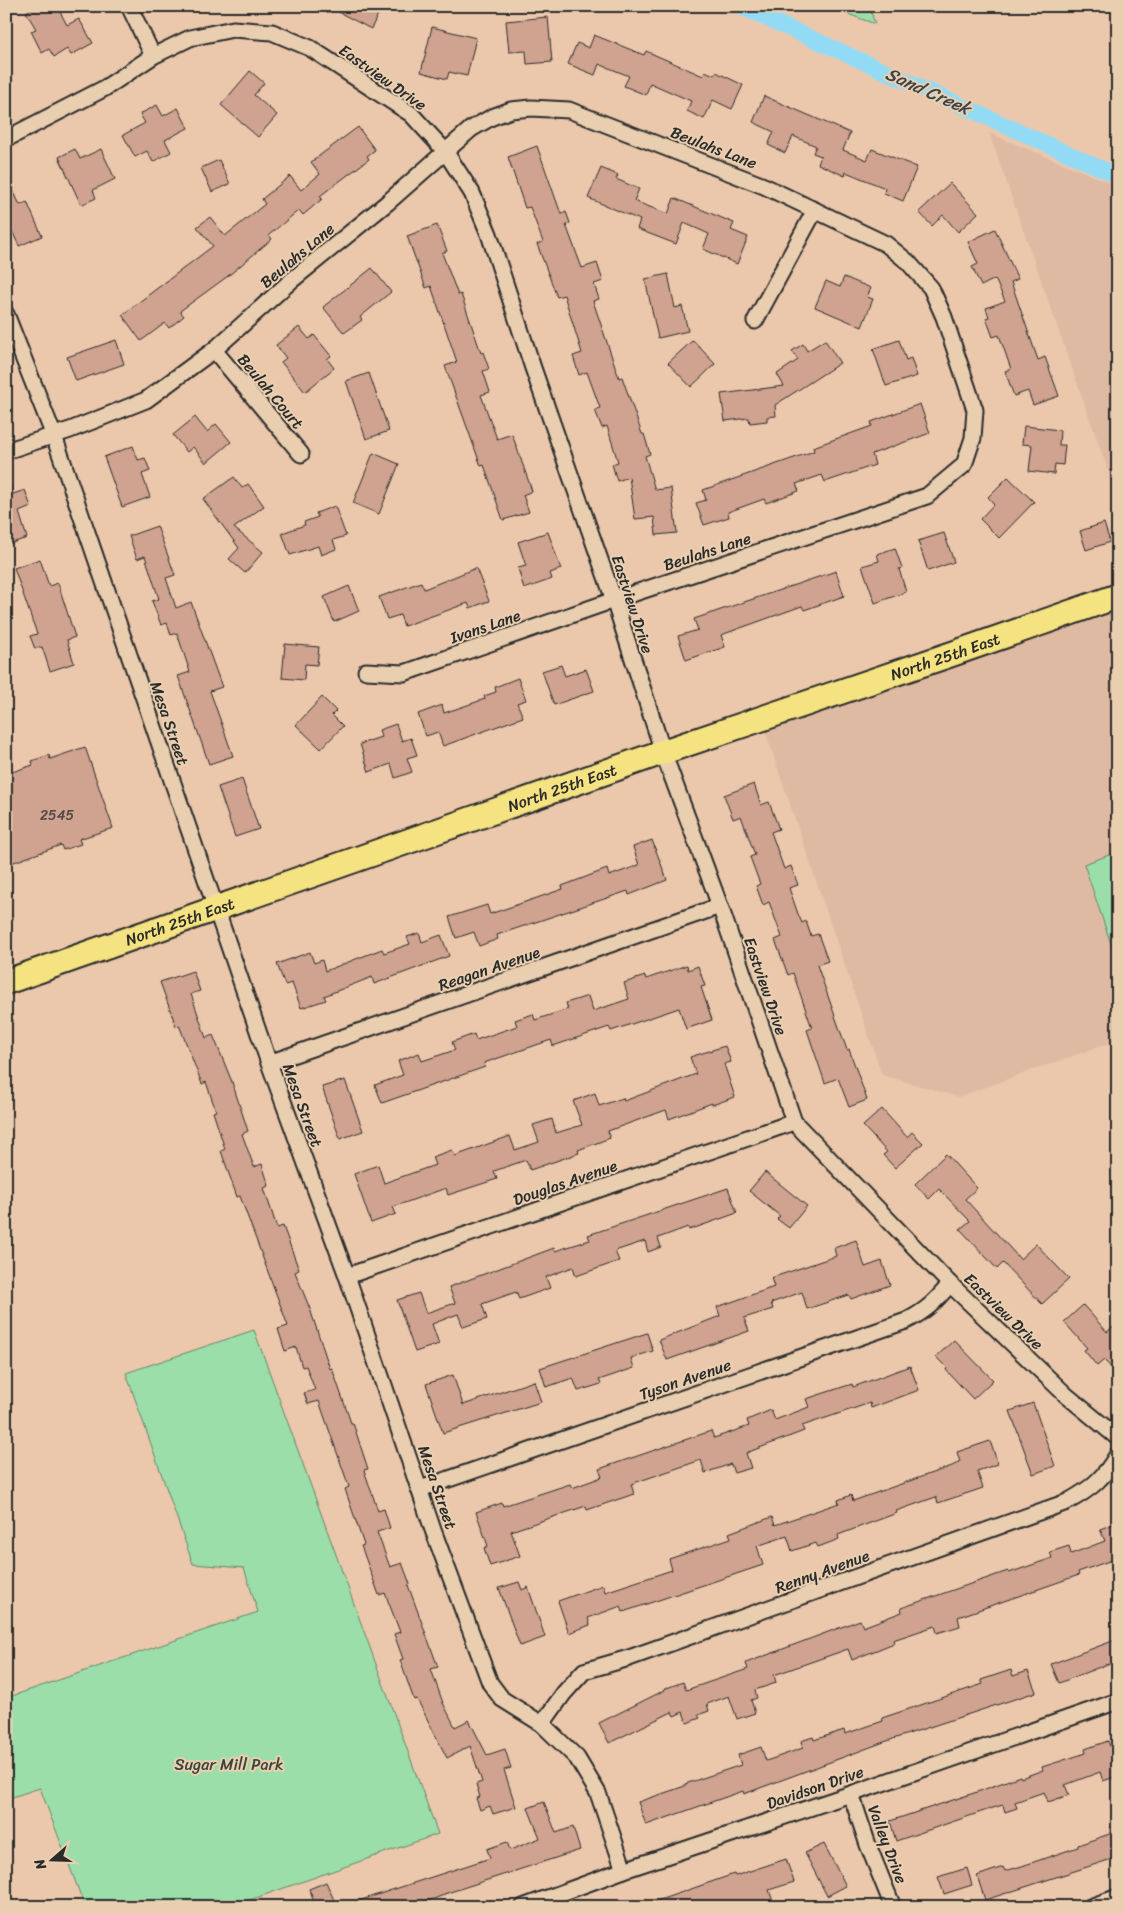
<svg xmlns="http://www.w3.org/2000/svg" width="1124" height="1913" font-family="Sriracha,sans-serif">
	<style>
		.built { fill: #dfbaa2 }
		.green { fill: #9cdea9; stroke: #64846a }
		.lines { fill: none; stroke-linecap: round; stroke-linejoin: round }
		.canal { stroke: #93dbf5; stroke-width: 16 }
		.building { fill: #d0a290; stroke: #2b2b2b }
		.street-casing { stroke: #2b2b2b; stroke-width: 19 }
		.primary-casing { stroke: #2b2b2b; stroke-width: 28 }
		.street { stroke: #e9cfb0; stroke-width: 15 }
		.primary { stroke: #f5e382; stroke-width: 24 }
		.labels { text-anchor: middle; stroke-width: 4; stroke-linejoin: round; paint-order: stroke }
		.number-label { font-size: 14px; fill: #544944 }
		.street-label { font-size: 16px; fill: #2b2b2b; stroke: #e9cfb0 }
		.park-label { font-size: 16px; fill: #3c463e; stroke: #e9cfb0 }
		.water-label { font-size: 18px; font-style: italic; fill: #3b4549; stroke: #e9cfb0 }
	</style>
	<rect width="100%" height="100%" fill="#ebc8ac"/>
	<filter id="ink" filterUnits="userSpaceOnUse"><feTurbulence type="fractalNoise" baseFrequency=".02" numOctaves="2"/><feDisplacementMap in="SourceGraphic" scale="10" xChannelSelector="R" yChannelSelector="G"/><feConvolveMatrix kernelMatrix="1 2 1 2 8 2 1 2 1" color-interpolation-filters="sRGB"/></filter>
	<g filter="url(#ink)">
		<!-- built -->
		<g class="built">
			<path d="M989,133l129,53v313z"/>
			<path d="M1118,597v443l-160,57 -76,-22 -121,-356z"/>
		</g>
		<!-- green -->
		<g class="green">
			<path d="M826,6h43l6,18z"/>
			<path d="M1112,854l3,7 3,-1v92l-4,1 -30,-89z"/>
			<path d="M254,1330l184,504 -208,73h-145l-45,-119 -34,11v-101l252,-86 -14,-44 -51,-4 -67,-191z"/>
		</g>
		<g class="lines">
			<!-- canal -->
			<path class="canal" d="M739,6l379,170"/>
		</g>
		<!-- building -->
		<g class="building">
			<path d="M37,6h20l10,19 12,-6 14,24 -22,12 -4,-6 -13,8 -5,-8 -7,4 -11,-22 5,-2 -10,-17z"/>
			<path d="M327,6h55l-11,23z"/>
			<path d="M548,17l4,45 -25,2 -1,-13 -17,1 -3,-31z"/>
			<path d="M432,27l44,11 -9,38 -18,-4 -2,7 -26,-7z"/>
			<path d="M594,35l50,20 2,-4 57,25 2,-5 9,4 2,-3 27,13 -11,24 -19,-9 -9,19 -17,-8 4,-10 -41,-18 -4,12 -22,-9 5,-10 -30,-12 -4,11 -27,-11 9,-21 12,5z"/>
			<path d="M250,71l14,12 -10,12 23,20 -19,22 -37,-32z"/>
			<path d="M764,96l86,37 -7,17 24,10 5,-11 45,18 -14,34 -19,-8 1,-5 -39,-16 -1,4 -27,-12 3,-8 -8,-3 3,-7 -23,-10 -8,17 -17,-8 6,-13 -21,-10z"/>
			<path d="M157,105l6,11 15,-8 10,20 -23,12 6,12 -18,10 -6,-11 -12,6 -12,-22 22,-12 -5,-9z"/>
			<path d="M358,127l17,23 -8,6 2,3 -49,37 2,3 -19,16 -4,-5 -30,25 3,4 -44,37 -48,35 4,5 -15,12 -4,-5 -24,18 -19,-26 91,-69 -16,-19 13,-10 15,19 40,-32 -3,-5 28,-23 11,14 19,-16 -9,-12z"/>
			<path d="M537,146l24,68 5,-2 4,11 -4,2 16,43 15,-5 6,18 -9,3 5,15 -6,2 26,77 3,-1 20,57h2l6,20 -5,2 10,34 16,-2 6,45 -21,2 -2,-18 -19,2 -6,-42 -12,4 -5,-17 6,-2 -11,-36 -5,2 -7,-18 5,-2 -13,-36 -8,3 -6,-19 9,-3 -18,-58 -7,2 -20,-53 6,-2 -13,-35 -5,1 -17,-51z"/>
			<path d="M75,149l5,10 21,-10 14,30 -22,11 3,8 -15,7 -22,-48z"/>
			<path d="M219,160l11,24 -18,8 -11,-24z"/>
			<path d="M601,168l17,7 -2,4 23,10 -5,12 34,13 6,-16 60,25 -3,7 17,7 -11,27 -34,-15 6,-15 -25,-11 -8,21 -39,-15 3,-9 -52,-22z"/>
			<path d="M6,175l14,30 7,-3 15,34 -23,10 -13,-28z"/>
			<path d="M950,183l28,30 -20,19 -15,-17 -11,11 -13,-14z"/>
			<path d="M437,225l10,26 -5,2 16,42 3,-1 20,59 2,-1 6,17 -6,2 7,21 -9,3 16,44 15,-5 20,57 -9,4 6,17 -26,8 -19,-55 -3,1 -36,-100 12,-4 -26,-76 -5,2 -19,-52z"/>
			<path d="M995,229l23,50 -7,3 27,78 7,-3 14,39 -26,9 -5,-14 -14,5 -9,-25 6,-2 -12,-34 -6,2 -7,-19 3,-1 -3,-9 19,-7 -10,-22 -14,7 -9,-19 6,-3 -10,-22z"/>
			<path d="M372,268l19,24 -31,25 2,3 -18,13 -21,-26z"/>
			<path d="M668,274l7,34 7,-2 6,25 -30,7 -13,-59z"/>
			<path d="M844,277l27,11 -4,9 6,2 -11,28 -47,-20 11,-26 14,6z"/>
			<path d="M299,327l10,12 5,-4 17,21 -4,3 7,9 -29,24 -24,-30 5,-4 -10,-13z"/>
			<path d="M116,340l8,24 -48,17 -9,-24z"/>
			<path d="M693,340l22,24 -24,23 -23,-24z"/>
			<path d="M825,340l15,23 -65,42 1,11 -9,1v4l-17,2 -1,-5 -24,3 -4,-27 63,-8 -7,-12 21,-14 -6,-9 11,-7 4,7z"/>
			<path d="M899,340l7,20 5,-2 6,18 -31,10 -13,-37z"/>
			<path d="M369,373l20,58 -23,8 -20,-58z"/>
			<path d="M920,404l10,29 -58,21 3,11 -50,17 -3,-7 -26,9 3,7 -33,12 -2,-4 -36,13 1,5 -25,8 -8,-22 10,-3 -3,-10 111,-39 -1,-4 59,-21 -1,-4z"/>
			<path d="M195,417l12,15 9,-8 15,18 -25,21 -13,-16 -6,5 -14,-17z"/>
			<path d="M1024,426l36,4 -1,15h6l-2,20 -8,-1 -1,10 -25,-3 3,-26 -10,-1z"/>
			<path d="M133,446l5,14 7,-2 5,13 -8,3 8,23 -28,10 -18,-50z"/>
			<path d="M373,453l26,11 -20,50 -26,-11z"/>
			<path d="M234,477l8,11 6,-4 16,22 -30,22 29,24 -18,21 -16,-14 10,-11 -36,-49z"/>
			<path d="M1008,477l26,25 -35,36 -19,-19 14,-15 -6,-7z"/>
			<path d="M6,481h3l4,13 12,-4 6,17 -12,5 8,26 -21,7z"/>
			<path d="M335,506l11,30 -13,4 3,9 -15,6 -3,-9 -28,9 -8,-22 23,-8 -1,-3 14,-5 -2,-4z"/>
			<path d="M1104,523l6,19 -24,8 -6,-19z"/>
			<path d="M157,526l18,49 -9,3 10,30 15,-6 31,85 -12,4 23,65 -24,8 -31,-88 12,-4 -13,-39 -6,2 -4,-12 -6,2 -9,-24 7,-2 -14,-43 -8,3 -8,-23z"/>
			<path d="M548,532l13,37 -11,4 2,6 -28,10 -6,-21 8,-2 -8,-24z"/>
			<path d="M944,533l10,29 -26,9 -10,-30z"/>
			<path d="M895,548l7,20 -3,1 7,23 -31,11 -13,-37 17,-5 -2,-7z"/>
			<path d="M40,559l9,27 9,-3 17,54 -8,3 7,23 -24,8 -8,-24 -7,2 -5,-13 7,-2 -23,-66z"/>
			<path d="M476,568l13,33 -19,7 -2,-5 -64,23 -4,-11 -13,4 -8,-22 42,-15 3,7z"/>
			<path d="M836,571l8,25 -40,14 -2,-4 -81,29 4,12 -39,13 -8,-24 20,-6 -4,-11z"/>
			<path d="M349,586l10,25 -25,11 -10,-25z"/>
			<path d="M285,644l34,3 -2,18 -12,-1 -1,16 -22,-2z"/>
			<path d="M561,665l4,11 21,-7 8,22 -40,14 -12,-34z"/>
			<path d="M518,678l8,22 -9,3 6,14 -80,29 -5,-14 -12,4 -8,-22 24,-9 2,8 41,-14 -1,-3 12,-4 -1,-5z"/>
			<path d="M322,697l14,14 -4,4 11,11 -22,23 -25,-24z"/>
			<path d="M396,724l6,17 9,-3 6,17 -10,3 5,14 -17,6 -4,-14 -22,8 -9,-28 21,-7 -2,-7z"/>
			<path d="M85,747l28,81 -34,11 2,5 -18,6 -2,-5 -55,20v-91l27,-9 -1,-4 17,-6 1,4z"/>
			<path d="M242,779l17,50 -24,8 -17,-50z"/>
			<path d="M754,784l7,21 8,-3 10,27 -8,3 13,37 7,-3 7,19 -9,3 9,26 4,9 4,-2 5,15 7,-2 10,27 -11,4 30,85 2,-1 18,51 -18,7 -11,-29 -13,5 -18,-53 5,-2 -19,-55 -5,2 -13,-35 7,-3 -13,-35 -6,3 -7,-19 4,-2 -10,-27 5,-2 -14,-39 -8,3 -9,-24z"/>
			<path d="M652,840l15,40 -38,15 -1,-4 -131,44 1,4 -19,7 -5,-14 -18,6 -7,-21 38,-12 3,9 73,-25 -1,-3 45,-17 2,7 30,-11 -6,-18z"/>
			<path d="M419,933l3,9 19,-7 8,21 -75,28 -2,-7 -48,19 2,4 -25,8 -9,-25 -7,2 -8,-21 33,-12 4,11 8,-3 3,11 57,-22 2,4 26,-9 -3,-7z"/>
			<path d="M687,965l1,5 10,-4 7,20 -4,1 11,33 -26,9 -7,-21 -68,23 -2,-4 -56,19 -2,-6 -67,23 1,4 -103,36 -7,-18 28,-10 -5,-14 21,-8 3,8 33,-11 -3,-8 22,-8 2,6 41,-14 -2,-6 18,-6 2,6 33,-11 -2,-6 22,-7 5,15 36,-12 -5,-16 21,-7 1,3z"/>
			<path d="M193,971l7,20 -9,3 15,44 7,-3 19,47 16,49 -6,3 12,33 8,-3 7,22 -5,2 13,40 6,-2 16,44 -4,2 15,37 20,60 2,-1 19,55h2l15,46 -4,1 14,41 6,-2 6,19 -13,4 13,35 12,-4 8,21 -2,1 30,82 -7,2 12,34 12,24 14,-7 18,35 18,-6 6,19 -7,2 12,37 -23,7 -3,-8 -10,4 -4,-12 4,-1 -4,-13 6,-2 -12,-36 -23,12 -30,-59 -3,1 -14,-40 3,-1 -9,-25 6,-2 -15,-39 -6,2 -18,-49 3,-1 -19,-56 4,-2 -30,-86 -11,3 -4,-11 11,-3 -9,-24 -4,1 -6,-20 -11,4 -7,-22 10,-3 -48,-130 -3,1 -16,-46 4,-2 -12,-37 3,-1 -10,-29 -4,2 -23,-59 -3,1 -16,-44z"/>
			<path d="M725,1046l6,16 -7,2 11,33 -23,8v-2l-43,16 -3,-9 -58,21 2,7 -32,12 1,3 -49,17 -4,-10 -32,11 3,8 -49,16 -2,-7 -53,19 3,7 -25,9 -17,-49 24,-9 6,18 51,-18 -3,-8 20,-7 3,6 55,-20 5,14 24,-8 -6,-17 19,-6 4,14 26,-8 -9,-24 22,-8 4,13 24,-8 1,3 72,-27 -6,-17z"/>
			<path d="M345,1080l18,51 -23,8 -18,-52z"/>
			<path d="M882,1109l25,28 5,-5 11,11 -28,25 -12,-13 4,-3 -24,-26z"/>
			<path d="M946,1154l31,34 -12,11 55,60 16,-15 33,35 -27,25 -39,-41 -6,6 -37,-40 10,-8 -31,-32 -10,10 -14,-15z"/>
			<path d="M765,1172l42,34 -18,22 -12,-9 3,-3 -31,-25z"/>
			<path d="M728,1188l9,25 -48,17 -1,-3 -30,11 3,9 -13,5 -3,-11 -30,10 4,10 -43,15 -3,-9 -27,10 4,11 -31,11 -3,-7 -34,12 5,15 -24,8 -5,-13 -26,10 7,20 -24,8 -18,-52 22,-7 7,20 29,-10 -6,-16 105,-39 1,3 35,-11 -2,-5z"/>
			<path d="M856,1240l9,27 17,-6 8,24 -39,14 -2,-4 -42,14 -5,-17 -31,11 2,6 -29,9 5,13 -82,29 -8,-20 61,-24 -3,-9 57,-20 -3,-9 65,-22 -2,-8z"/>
			<path d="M1083,1305l24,27 11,-9v52l-14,-15 -7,6 -13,-16 3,-2 -23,-26z"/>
			<path d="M647,1333l6,18 -22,7 3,10 -35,12 2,4 -23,7 -5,-13 -27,9 -6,-19z"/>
			<path d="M954,1340l39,40 -20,19 -27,-29 1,-2 -11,-11z"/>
			<path d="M910,1366l9,24 -48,18 -1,-5 -68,23 2,5 -58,22 5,15 -17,5 -3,-9 -26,9 -4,-13 -70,24 3,10 -47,16 -1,-4 -75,25 9,25 -30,10 -6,-18 4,-2 -12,-34 26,-9 1,3 67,-22 2,4 30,-11 -3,-8 112,-38 3,7 35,-12 -2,-6 24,-10 4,10 34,-13 -3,-8 46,-15 1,3z"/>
			<path d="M453,1375l10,30 71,-24 7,21 -98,31 -17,-49z"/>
			<path d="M1033,1403l22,63 -22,8 -23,-63z"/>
			<path d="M990,1441l8,23 -21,7 6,17 -45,15 -2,-6 -40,14 1,2 -59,22 1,4 -21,8 -2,-4 -24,8 -5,-15 -30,10 6,19 -140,47 -2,-6 -33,12 2,7 -21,8 -11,-32 45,-16 2,7 67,-22 -3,-11 62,-21 -2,-5 43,-16 3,8 64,-22 -1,-3 13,-5 2,6 99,-35 8,-4 -3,-10z"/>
			<path d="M1118,1522v51l-6,-13 -34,12 1,3 -121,42 2,9 -23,7 -2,-7 -42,14 1,3 -42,17 -4,-11 -74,26 2,8 -21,7 2,8 -6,2 4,13 -18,6 -8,-23 -22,8 2,7 -11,4 2,3 -13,5 -4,-11 -9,4 -2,-4 -63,31 -10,-20 66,-33 -1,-1 19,-7 3,8 62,-21 -2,-6 114,-43 3,7 39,-15 -1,-4 107,-37 1,2 43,-15 -2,-6 19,-6 2,8 34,-13 -5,-12z"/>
			<path d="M519,1582l3,8 6,-3 17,50 -25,9 -21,-58z"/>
			<path d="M1118,1639v23l-13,3 -46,18 -8,-19z"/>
			<path d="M1011,1670l2,6 15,-5 8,21 -152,50 -140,52 -1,-3 -97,34 -8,-23 47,-16v-2l56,-19 -3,-10 23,-8 5,14 37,-13 -2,-7 12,-4 1,3 30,-10 1,4 38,-13 -1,-3 101,-34 -2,-4z"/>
			<path d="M1108,1741l2,6 8,-3v32l-15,5 -3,-9 -35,13 4,10 -21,7 -4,-10 -29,10 2,6 -12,4 -2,-7 -10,3 -97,33 -6,-20 87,-29 43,-16 1,2 22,-8 -1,-3 44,-14 -1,-4z"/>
			<path d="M544,1802l12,31 17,-6 7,23 -136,44v1l-32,12h-63v-3l141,-46 -3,-9 20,-7 3,8 30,-12 -12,-30z"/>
			<path d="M1118,1831v26l-133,43 -8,-24 26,-9 2,4 17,-5 56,-19v-2z"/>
			<path d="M824,1844l22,42 -19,10 -22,-43z"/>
			<path d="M786,1859l8,23 -25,8 6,17h-127v-3l86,-30 1,2z"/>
			<path d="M967,1868l5,17 -28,9 -6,-17z"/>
			<path d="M326,1882l11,25h-21l-7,-18z"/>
		</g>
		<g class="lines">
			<!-- street casing -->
			<g class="street-casing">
				<g id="street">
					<path d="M129,6l24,50"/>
					<path d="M6,139l99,-51 48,-32 37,-18 43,-9 39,3 38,16 101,66 34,37 27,42 17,41 44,134 81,232 49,152 57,154 74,216 156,162 116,111 52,43"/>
					<path d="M6,314l48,122 215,627 78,213 86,254 57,153 12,16 40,25 35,34 21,35 26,77"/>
					<path d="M755,321l60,-111"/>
					<path d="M214,350l87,104"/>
					<path d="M6,451l64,-21 76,-30 68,-50 78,-70 95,-77 84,-74 21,-12 19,-7 20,-2 38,2 195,76 122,58 22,18 23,26 13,29 31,93 -2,28 -9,27 -37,31 -313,104 -210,73 -38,-2"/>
					<path d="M269,1063l451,-157"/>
					<path d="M347,1276l447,-154"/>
					<path d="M420,1489l486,-168c20,-10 30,-20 44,-37"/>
					<path d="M542,1724l22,-31 20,-22 45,-13 438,-156c24,-13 37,-24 51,-48"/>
					<path d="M851,1794l17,51 25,62"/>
					<path d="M523,1907l101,-37 227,-76 267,-93"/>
					<path d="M1090,1907l28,-10"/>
				</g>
			</g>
			<!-- primary casing -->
			<g class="primary-casing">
				<g id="primary">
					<path id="s1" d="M6,982l657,-230 289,-98 166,-58"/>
				</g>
			</g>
			<!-- street -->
			<use href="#street" class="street"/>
			<!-- primary -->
			<use href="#primary" class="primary"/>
		</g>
	</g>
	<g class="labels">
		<!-- number labels -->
		<g class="number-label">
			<text x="57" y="820">2545</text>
		</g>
		<!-- street labels -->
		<g class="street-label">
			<text transform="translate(383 77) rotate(35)" y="6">Eastview Drive</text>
			<text transform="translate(714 147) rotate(21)" y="6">Beulahs Lane</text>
			<text transform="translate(297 255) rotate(-40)" y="6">Beulahs Lane</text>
			<text transform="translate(271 391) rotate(50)" y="6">Beulah Court</text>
			<text transform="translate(707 551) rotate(-18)" y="6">Beulahs Lane</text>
			<text transform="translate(633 604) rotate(72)" y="6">Eastview Drive</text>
			<text transform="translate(485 626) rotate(-19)" y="6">Ivans Lane</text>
			<text dy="6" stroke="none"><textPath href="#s1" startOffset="994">North 25th East</textPath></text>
			<text transform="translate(170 723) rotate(71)" y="6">Mesa Street</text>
			<text dy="6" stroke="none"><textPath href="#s1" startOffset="589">North 25th East</textPath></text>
			<text dy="6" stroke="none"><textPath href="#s1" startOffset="184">North 25th East</textPath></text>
			<text transform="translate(489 968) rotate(-19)" y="6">Reagan Avenue</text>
			<text transform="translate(766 986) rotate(71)" y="6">Eastview Drive</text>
			<text transform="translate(303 1105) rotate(70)" y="6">Mesa Street</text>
			<text transform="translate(565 1182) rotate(-19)" y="6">Douglas Avenue</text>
			<text transform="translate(1004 1311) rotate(44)" y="6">Eastview Drive</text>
			<text transform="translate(685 1379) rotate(-19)" y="6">Tyson Avenue</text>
			<text transform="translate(438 1487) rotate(71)" y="6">Mesa Street</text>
			<text transform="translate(822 1571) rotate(-20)" y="6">Renny Avenue</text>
			<text transform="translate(815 1787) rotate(-19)" y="6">Davidson Drive</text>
			<text transform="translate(888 1844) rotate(69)" y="6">Valley Drive</text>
		</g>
		<!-- park labels -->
		<g class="park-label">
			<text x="229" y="1770">Sugar Mill Park</text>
		</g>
		<!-- water labels -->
		<g class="water-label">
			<text transform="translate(928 91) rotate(24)" y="6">Sand Creek</text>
		</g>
	</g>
	<!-- margin -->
	<rect width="1124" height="1913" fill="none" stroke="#e9cfb0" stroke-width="25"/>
	<rect x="12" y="12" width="1099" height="1888" fill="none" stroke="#2b2b2b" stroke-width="2" filter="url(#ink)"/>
	<!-- north arrow -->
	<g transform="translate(52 1860) rotate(250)" stroke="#e9cfb0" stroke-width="4" paint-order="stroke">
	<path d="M0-4L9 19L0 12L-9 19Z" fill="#2b2b2b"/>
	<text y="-8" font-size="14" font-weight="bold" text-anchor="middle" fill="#2b2b2b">N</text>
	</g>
</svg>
